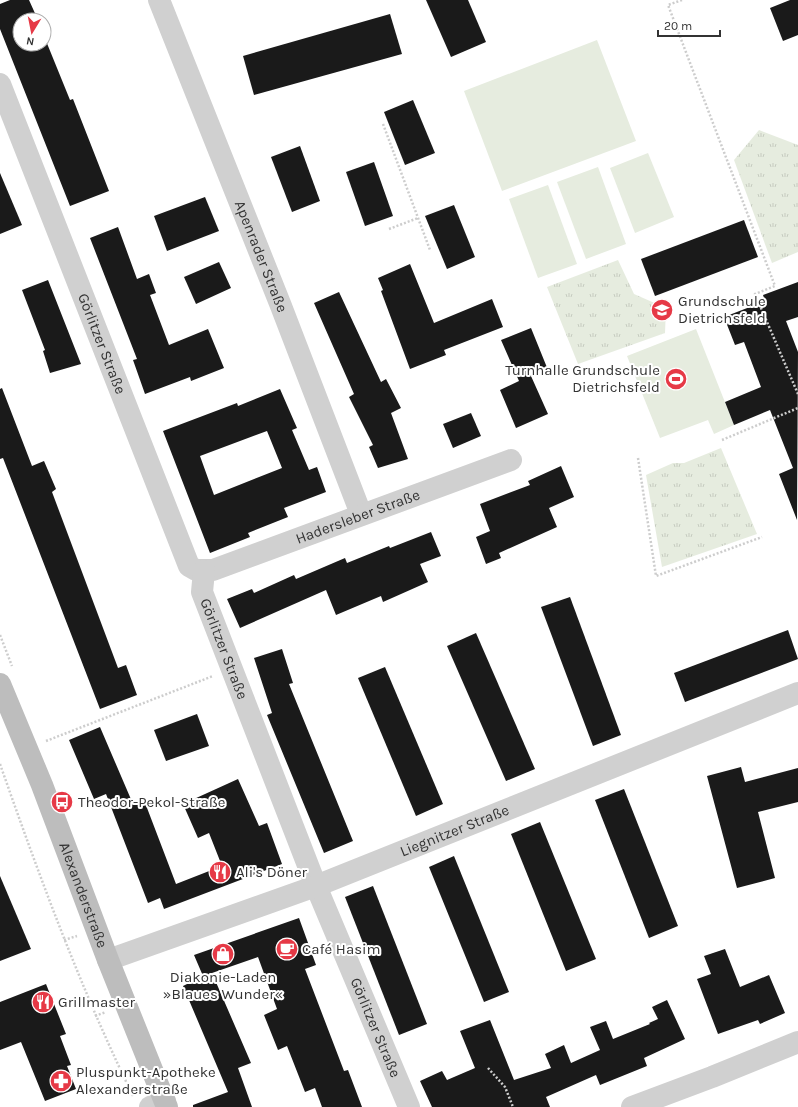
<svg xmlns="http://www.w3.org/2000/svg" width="798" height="1107" font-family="Karla,sans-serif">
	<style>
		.park { fill: url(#park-tufts) }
		.pitch { fill: #e6ecdf }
		.building { fill: #1a1a1a; fill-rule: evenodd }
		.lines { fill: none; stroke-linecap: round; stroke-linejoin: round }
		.path { stroke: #cdcdcd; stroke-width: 2.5; stroke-dasharray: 2 2; stroke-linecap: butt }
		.minor { stroke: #d0d0d0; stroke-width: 22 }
		.secondary { stroke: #bdbdbd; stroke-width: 22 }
		.labels { text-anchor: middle; stroke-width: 4; stroke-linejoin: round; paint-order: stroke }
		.street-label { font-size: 15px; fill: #333; stroke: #fff }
		.poi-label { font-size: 15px; fill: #333; stroke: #fff; text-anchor: start }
	</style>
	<defs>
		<pattern id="park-tufts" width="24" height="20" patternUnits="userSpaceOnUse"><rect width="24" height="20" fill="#e6ecdf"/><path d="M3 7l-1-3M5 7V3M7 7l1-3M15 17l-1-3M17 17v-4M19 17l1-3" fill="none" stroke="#c6cbc0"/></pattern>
	</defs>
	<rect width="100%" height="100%" fill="#fff"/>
	<!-- park -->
	<g class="park">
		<path d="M759,130l39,15v107l-26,11 -38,-103z"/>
		<path d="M618,260l16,34 32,14 -1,25 -87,31 -31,-77z"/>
		<path d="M721,448l36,86 -95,33 -16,-92 27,-12h11z"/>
	</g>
	<!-- pitch -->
	<g class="pitch">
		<path d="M597,40l39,101 -134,50 -38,-100z"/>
		<path d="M648,153l26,64 -39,16 -25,-65z"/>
		<path d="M598,167l28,77 -40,15 -29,-77z"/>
		<path d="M548,185l29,79 -39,14 -29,-79z"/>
		<path d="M696,329l38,96 -20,9 -6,-14 -48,18 -33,-82z"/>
	</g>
	<!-- building -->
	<g class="building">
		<path d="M10,0h19l9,20h-18v24h24v-8l26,64 3,-1 36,92 -39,15 -70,-177v-25z"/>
		<path d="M426,0h42l18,42 -35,15z"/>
		<path d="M790,0h8v35l-15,6 -13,-33z"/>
		<path d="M390,14l12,40 -148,41 -11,-39z"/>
		<path d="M413,100l22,53 -30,12 -21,-53z"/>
		<path d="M300,146l20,55 -28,11 -21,-55z"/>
		<path d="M374,162l19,54 -28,10 -19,-54z"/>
		<path d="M0,173l22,52 -22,9z"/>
		<path d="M205,197l14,34 -52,20 -13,-35z"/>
		<path d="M454,205l21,52 -28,12 -22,-53z"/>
		<path d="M744,220l14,37 -103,39 -14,-37z"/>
		<path d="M118,227l19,52 12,-5 7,19 -6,2 19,50 39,-16 16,39 -33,13 -1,-4 -45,17 -12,-34 4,-1 -47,-121z"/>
		<path d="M219,262l12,26 -35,16 -12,-27z"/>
		<path d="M410,264l24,59 58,-24 11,28 -59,23 2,5 -36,14 -29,-78 2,-1 -5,-12z"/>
		<path d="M48,280l33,84 -31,9 -7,-22 2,-1 -23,-60z"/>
		<path d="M798,282v35l-12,4 12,31 -1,168 -18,-46 14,-6 -23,-58 -36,15 -9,-23 36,-15 -17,-45 -9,3 -11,-28 41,-16 -2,-6z"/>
		<path d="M339,292l42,90 5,-3 15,29 -10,5 17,46 -30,9 -9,-21 4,-2 -24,-48 5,-3 -40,-91z"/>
		<path d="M531,328l17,42 -17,6 17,38 -32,14 -16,-38 19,-9 -18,-41z"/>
		<path d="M2,388l30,78 12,-5 12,28 -4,3 66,176 8,-3 11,30 -37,14 -97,-251 -3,1v-70z"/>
		<path d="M280,389l17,39 -5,2 17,40 8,-3 9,25 -42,16 4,9 -40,16 2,4 -40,16 -47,-122 74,-28 1,3zM267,431l15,37 -68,27 -14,-39z"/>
		<path d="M471,413l10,23 -28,12 -10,-24z"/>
		<path d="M561,466l13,31 -25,11 8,19 -58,26 2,5 -15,6 -10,-27 14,-6 -10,-27 50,-19 -2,-4z"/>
		<path d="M431,532l10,24 -21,8 8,18 -45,20 -2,-6 -45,19 -10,-25 -86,38 -13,-29 25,-10 2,4 40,-18 2,4 49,-21 2,5 42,-17 1,2z"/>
		<path d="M570,597l51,138 -28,11 -52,-139z"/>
		<path d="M788,630l10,29 -113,43 -11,-29z"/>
		<path d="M476,633l59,136 -29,12 -59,-135z"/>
		<path d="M282,649l11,34 -4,1 64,157 -29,12 -57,-138 5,-2 -18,-55z"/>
		<path d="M385,667l58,137 -27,12 -58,-138z"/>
		<path d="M197,714l12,32 -43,15 -12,-31z"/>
		<path d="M100,727l33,77 11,-4 32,84 46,-18 -13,-33 -11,5 -15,-34 55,-25 21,47 8,-3 15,41 -118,45 -4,-11 -12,5 -42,-109 -12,5 -25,-59z"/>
		<path d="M741,767l4,15 53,-14v34l-40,10 17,66 -38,10 -30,-112z"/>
		<path d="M624,789l54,137 -29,12 -54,-138z"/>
		<path d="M540,822l56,137 -30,12 -55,-137z"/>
		<path d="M454,856l55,136 -25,10 -55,-135z"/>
		<path d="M0,876l31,73 -31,12z"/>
		<path d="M373,886l54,138 -28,11 -54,-138z"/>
		<path d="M299,918l17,47 -11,4 39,102 4,-1 14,37h-40l-7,-19 -10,4 -18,-46 -9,4 -14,-35 13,-6 -19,-52 -46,16 39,90 -13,5 14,39h-59v-2l35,-13 -45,-106 20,-10 -9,-21z"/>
		<path d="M725,949l15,38 29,-12 16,38 -25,11 -2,-4 -40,14 -21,-55 14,-5 -7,-18z"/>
		<path d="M46,984l20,50 -6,2 11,29 -4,1 9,23 -31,12 -24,-59 -21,8v-48z"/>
		<path d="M667,1000l18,39 -41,19 3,8 -47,19 -4,-10 -50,22 4,10h-118l-12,-26 22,-10 5,9 28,-12 -15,-37 30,-11 24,60 37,-12 -6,-14 19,-9 7,18 29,-13 -10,-23 16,-6 7,18 37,-15 -1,-1 9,-4 -6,-12z"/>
	</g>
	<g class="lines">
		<!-- path -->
		<g class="path">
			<path d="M682,0l-14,5 107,281 -20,8 43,100"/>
			<path d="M383,124l47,126"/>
			<path d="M389,229l29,-11"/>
			<path d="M722,440l76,-32"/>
			<path d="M638,458l18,118 106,-39"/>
			<path d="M0,635l12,31"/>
			<path d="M46,741l167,-65"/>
			<path d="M0,764c40,114 80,223 133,332"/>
			<path d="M64,940l13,-4"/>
			<path d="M95,1016l11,-4"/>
			<path d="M488,1068l17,19 8,20"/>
		</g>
		<!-- minor -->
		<g class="minor">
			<path id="s1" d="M159,0l122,306 80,208"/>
			<path id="s2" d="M0,84l189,482 7,4h17l298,-110"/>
			<path id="s3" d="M204,571l-2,21 114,294 93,221"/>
			<path id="s4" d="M108,960l208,-74 482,-193"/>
			<path d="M150,1107l15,-6"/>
			<path d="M632,1107l80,-30 86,-35"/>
		</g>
		<!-- secondary -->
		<path class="secondary" id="s5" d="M0,684l42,101 66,175 59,147"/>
	</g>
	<!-- icons -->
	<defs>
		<g id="school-disc" transform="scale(1.15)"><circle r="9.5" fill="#e63946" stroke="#fff"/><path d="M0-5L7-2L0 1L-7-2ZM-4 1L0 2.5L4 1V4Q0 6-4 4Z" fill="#fff"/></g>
		<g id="stadium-disc" transform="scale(1.15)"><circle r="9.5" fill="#e63946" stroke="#fff"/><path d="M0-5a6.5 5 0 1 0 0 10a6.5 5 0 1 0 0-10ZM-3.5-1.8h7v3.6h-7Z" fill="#fff"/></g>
		<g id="bus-disc" transform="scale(1.15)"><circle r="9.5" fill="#e63946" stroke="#fff"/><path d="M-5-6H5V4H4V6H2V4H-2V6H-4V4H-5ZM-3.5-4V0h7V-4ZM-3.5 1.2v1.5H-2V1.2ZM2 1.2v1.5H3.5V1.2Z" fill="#fff"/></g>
		<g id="restaurant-disc" transform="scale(1.15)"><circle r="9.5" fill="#e63946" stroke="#fff"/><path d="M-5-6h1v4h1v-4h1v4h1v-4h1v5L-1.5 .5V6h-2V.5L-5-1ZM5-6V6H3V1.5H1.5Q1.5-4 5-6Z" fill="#fff"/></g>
		<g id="cafe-disc" transform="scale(1.15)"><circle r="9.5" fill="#e63946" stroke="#fff"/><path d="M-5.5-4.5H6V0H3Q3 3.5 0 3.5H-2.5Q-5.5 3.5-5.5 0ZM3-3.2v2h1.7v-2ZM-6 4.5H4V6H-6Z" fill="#fff"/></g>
		<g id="shop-disc" transform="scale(1.15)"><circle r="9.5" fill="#e63946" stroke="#fff"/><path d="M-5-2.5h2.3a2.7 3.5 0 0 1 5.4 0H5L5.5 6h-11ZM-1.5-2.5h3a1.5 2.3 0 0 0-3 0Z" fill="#fff"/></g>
		<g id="pharmacy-disc" transform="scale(1.15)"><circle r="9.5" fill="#e63946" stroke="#fff"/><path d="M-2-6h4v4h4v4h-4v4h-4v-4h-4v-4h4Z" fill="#fff"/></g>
	</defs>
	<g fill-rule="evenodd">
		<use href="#school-disc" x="662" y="310"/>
		<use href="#stadium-disc" x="676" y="379"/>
		<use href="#bus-disc" x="62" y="802"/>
		<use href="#restaurant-disc" x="220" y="872"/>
		<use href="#cafe-disc" x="287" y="949"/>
		<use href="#shop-disc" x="223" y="954"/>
		<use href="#restaurant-disc" x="43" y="1002"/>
		<use href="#pharmacy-disc" x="61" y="1081"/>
	</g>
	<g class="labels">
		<!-- street labels -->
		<g class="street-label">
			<text dy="5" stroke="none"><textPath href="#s1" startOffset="276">Apenrader Straße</textPath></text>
			<text dy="5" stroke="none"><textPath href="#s2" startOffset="279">Görlitzer Straße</textPath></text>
			<text dy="5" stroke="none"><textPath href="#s2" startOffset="697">Hadersleber Straße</textPath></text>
			<text dy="5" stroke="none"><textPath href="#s3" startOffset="82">Görlitzer Straße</textPath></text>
			<text dy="5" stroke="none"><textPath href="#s4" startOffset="370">Liegnitzer Straße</textPath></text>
			<text dy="5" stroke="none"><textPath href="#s5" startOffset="227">Alexanderstraße</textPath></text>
			<text dy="5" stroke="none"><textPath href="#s3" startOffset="490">Görlitzer Straße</textPath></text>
		</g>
		<!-- poi labels -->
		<g class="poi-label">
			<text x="678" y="306">Grundschule<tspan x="678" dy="17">Dietrichsfeld</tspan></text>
			<text x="660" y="375" text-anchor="end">Turnhalle Grundschule<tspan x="660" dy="17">Dietrichsfeld</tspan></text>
			<text x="78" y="807">Theodor-Pekol-Straße</text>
			<text x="236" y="877">Ali's Döner</text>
			<text x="302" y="954">Café Hasim</text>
			<text x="223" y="982" text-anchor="middle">Diakonie-Laden<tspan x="223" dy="17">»Blaues Wunder«</tspan></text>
			<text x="58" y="1007">Grillmaster</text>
			<text x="76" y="1077">Pluspunkt-Apotheke<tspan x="76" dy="17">Alexanderstraße</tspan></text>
		</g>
	</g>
	<!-- north arrow -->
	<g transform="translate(32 32) rotate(190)"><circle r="19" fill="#ffffff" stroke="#adadad"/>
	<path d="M0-3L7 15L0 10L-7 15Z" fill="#e63946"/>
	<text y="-6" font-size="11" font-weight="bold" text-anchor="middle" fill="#333333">N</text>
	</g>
	<!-- scale -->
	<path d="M658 30v6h62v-6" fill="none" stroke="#333333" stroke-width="2"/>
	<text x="664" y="30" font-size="12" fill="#333333" stroke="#ffffff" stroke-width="3" paint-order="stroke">20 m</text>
</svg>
